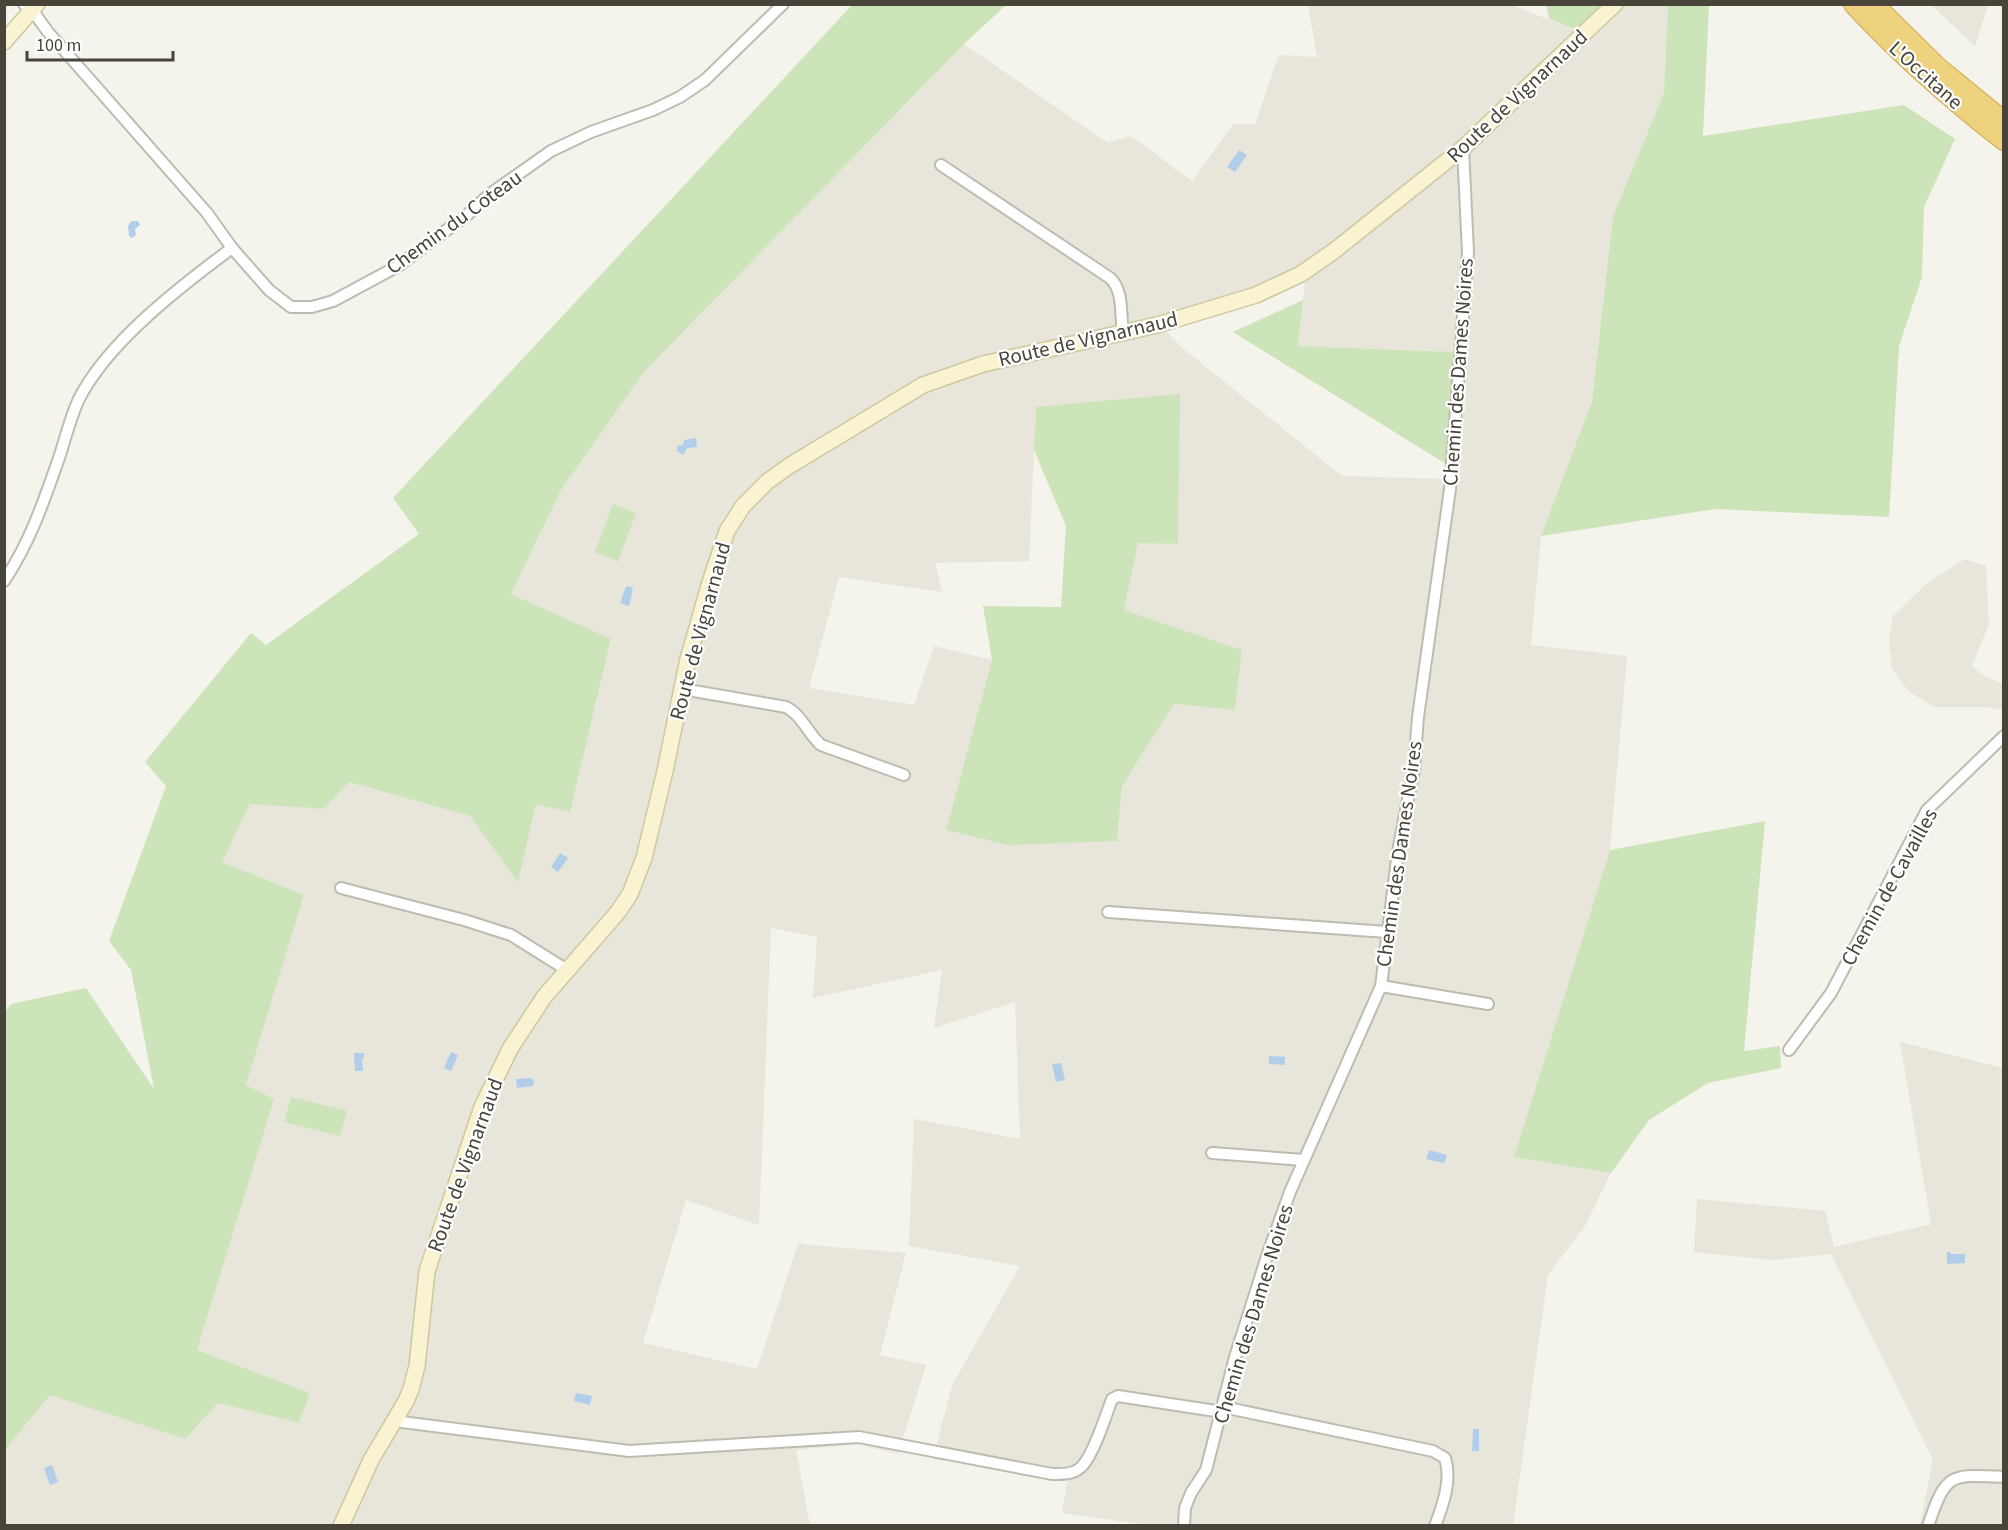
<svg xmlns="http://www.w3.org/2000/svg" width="2008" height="1530" font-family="'Source Sans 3',sans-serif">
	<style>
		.residential { fill: #e8e5db; fill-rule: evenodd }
		.green { fill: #cde4ba }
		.water { fill: #b0cdea }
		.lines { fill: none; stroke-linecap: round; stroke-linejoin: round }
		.street-casing { stroke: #bfbbb0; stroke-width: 14 }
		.secondary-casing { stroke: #cfc7a1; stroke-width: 18 }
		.highway-casing { stroke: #cea94d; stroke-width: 22 }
		.street { stroke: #fff; stroke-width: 10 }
		.secondary { stroke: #f9f3d1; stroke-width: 15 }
		.highway { stroke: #efd27d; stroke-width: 20 }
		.labels { text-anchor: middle; stroke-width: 4.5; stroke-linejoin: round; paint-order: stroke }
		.street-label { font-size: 21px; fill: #48443a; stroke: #fff }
	</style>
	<rect width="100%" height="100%" fill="#f4f3ec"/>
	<!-- residential -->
	<g class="residential">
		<path d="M1308,5h203l78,30 35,-30h44l-4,88 -51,123 -21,185 -51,135 -10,109 96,11 -17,194 -96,307 97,16 -26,53 -37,49 -35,250h-365l-86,-12 6,-35 -135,-19 19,-74 68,-119 -111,-20 5,-127 106,20 -5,-137 -81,26 8,-58 -129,28 4,-61 -46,-9 -12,297 -73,-25 -43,143 114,26 41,-125 108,9 -26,102 46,10 -28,89 -41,-10 -61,6 14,75 -805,1v-76l45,-55 135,44 33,-36 81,20 11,-30 -113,-43 76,-250 -27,-15 58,-190 -83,-32 29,-60 74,6 25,-27 121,34 48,65 18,-77 34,7 41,-171 -100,-46 50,-104 83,-118 320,-328 144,99 23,-7 61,45 41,-57h22l24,-69 38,2zM1305,281l-7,65 157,6 -10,127 -103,-3 -161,-129 -15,-16zM1036,407l142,137 -40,-2 -14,68 118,40 -7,60 -61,-6 -52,82 -5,55 -171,-11 46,-170 -58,-14 -20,59 -105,-17 30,-111 103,15 -7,-29 94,-2z"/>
		<path d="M1931,5h57l-13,41z"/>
		<path d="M1965,559l21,7 3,58 -17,42 12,10 19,8v26l-17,-3h-52l-26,-16 -16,-23 -3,-27 4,-25 34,-33z"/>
		<path d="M1900,1042l103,26v457h-83l13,-65 -102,-206 -59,6 -78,-8 3,-53 128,12 9,36 97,-23z"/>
	</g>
	<!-- green -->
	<g class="green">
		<path d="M852,5h154l-42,39 -320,328 -83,118 -50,104 100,45 -41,173 -34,-8 -18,78 -48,-66 -121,-34 -25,27 -74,-5 -28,58 82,33 -58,190 28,14 -77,251 113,43 -11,30 -81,-20 -33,36 -135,-44 -45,55v-438l6,-8 75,-16 68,101 -23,-119 -22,-29 57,-155 -21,-24 106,-129 15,12 153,-111 -26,-36z"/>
		<path d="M1546,5h62l-31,25 -28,-11z"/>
		<path d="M1668,5h41l-6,131 201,-31 51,34 -31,68 -2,70 -23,69 -10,171 -174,-8 -174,27 51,-135 21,-185 51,-123z"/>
		<path d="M1303,300l-5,46 157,6 -9,112 -213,-132z"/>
		<path d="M1180,394l-2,150 -40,-1 -14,67 118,40 -7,60 -61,-6 -52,82 -5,55 -109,4 -62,-15 46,-170 -9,-54 78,1 5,-81 -32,-76 2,-43z"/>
		<path d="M613,504l23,9 -18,48 -23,-9z"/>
		<path d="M1765,821l-21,230 36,-5 1,22 -73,15 -59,37 -38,53 -97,-16 96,-307z"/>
		<path d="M291,1097l56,14 -7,25 -56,-14z"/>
	</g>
	<!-- water -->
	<g class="water">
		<path d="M1239,150l8,5 -12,17 -8,-5z"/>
		<path d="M131,221h7l2,4 -5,4 1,6 -4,3 -3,-2 -1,-10z"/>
		<path d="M696,438l1,9 -10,1 -4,7 -6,-4v-5l6,-1 1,-5z"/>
		<path d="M627,586l6,2 -4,18 -9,-3 5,-14z"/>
		<path d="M560,853l8,5 -10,14 -7,-5z"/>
		<path d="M451,1052l7,3 -7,16 -7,-3z"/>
		<path d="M354,1053h10v4l-2,3 1,11h-8z"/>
		<path d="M1269,1056l16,1v8l-16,-1z"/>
		<path d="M1061,1063l4,17 -9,2 -4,-18z"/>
		<path d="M532,1078l2,4 -1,4 -16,2 -1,-9z"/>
		<path d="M1429,1150l18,5 -3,8 -18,-4z"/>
		<path d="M1947,1252h3l1,2h14v9l-18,1z"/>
		<path d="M576,1393l16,3 -2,9 -16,-4z"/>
		<path d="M1473,1429h6v22h-7z"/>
		<path d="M52,1465l6,17 -8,3 -6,-17z"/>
	</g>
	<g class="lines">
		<!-- street casing -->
		<g class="street-casing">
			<g id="street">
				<path d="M24,4l11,10 13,18 159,181 25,35 37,42 22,17h21l21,-6 65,-35 69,-51 23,-21 61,-43 40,-19 62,-22 27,-13 25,-17 78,-76"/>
				<path d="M941,165l169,113c14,13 10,36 13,54"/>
				<path d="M4,581c27,-40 41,-83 57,-129 5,-17 10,-35 17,-51 28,-58 103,-115 154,-153"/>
				<path d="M682,689l104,18c16,8 22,27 35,38l83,30"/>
				<path d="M341,888l123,32 47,15 56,35"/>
				<path d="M1108,912l279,20"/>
				<path d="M1381,986l107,18"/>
				<path d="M1789,1050l42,-57 96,-183 77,-74"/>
				<path d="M1212,1153l92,7"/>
				<path d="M1223,1407l210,44 12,7c7,22 -2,47 -10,68"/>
				<path d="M394,1421l235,30 230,-14 193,37c10,0 23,1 31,-9 11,-12 23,-50 29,-66l6,-3 104,16"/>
				<path d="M1184,1526l1,-18 6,-15 15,-23 29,-113 33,-104 22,-61 91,-206 17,-135 16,-82 4,-52 32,-228 18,-237 -5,-104"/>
				<path d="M1928,1526c18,-53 21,-52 76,-49"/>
			</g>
		</g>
		<!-- secondary casing -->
		<g class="secondary-casing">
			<g id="secondary">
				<path d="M4,42l33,-38"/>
				<path d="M341,1526l30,-66 35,-59 5,-12 6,-23 10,-95 55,-164 28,-58 34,-52 74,-85 12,-18 14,-36 21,-87 23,-112 22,-77 17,-51 16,-25 25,-25 21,-15 134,-81 60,-21 174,-39 99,-30 45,-21 33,-23 129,-103 152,-144"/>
			</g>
		</g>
		<!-- highway casing -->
		<g class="highway-casing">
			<g id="highway">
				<path d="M1854,4c46,50 96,94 150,136"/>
				<path d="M1873,4l65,64 66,54"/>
			</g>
		</g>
		<!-- street -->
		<use href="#street" class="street"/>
		<!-- secondary -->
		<use href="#secondary" class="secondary"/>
		<!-- highway -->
		<use href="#highway" class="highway"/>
	</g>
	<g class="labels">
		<!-- street labels -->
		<g class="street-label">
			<text transform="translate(1926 75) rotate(42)" y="7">L'Occitane</text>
			<text transform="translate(1517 96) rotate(-43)" y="7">Route de Vignarnaud</text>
			<text transform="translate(454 222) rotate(-36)" y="7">Chemin du Coteau</text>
			<text transform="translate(1088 339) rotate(-13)" y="7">Route de Vignarnaud</text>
			<text transform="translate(1458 372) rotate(-86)" y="7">Chemin des Dames Noires</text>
			<text transform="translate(700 631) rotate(-75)" y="7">Route de Vignarnaud</text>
			<text transform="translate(1399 854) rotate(-82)" y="7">Chemin des Dames Noires</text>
			<text transform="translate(1889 887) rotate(-61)" y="7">Chemin de Cavailles</text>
			<text transform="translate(465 1165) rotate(-70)" y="7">Route de Vignarnaud</text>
			<text transform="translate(1253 1314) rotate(-73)" y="7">Chemin des Dames Noires</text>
		</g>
	</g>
	<!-- border -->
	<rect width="2008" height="1530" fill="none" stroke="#48443a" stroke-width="12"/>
	<!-- scale -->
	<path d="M27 51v9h146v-9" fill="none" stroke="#48443a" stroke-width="3"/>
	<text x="36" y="51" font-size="18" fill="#48443a" stroke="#ffffff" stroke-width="4.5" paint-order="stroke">100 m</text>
</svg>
